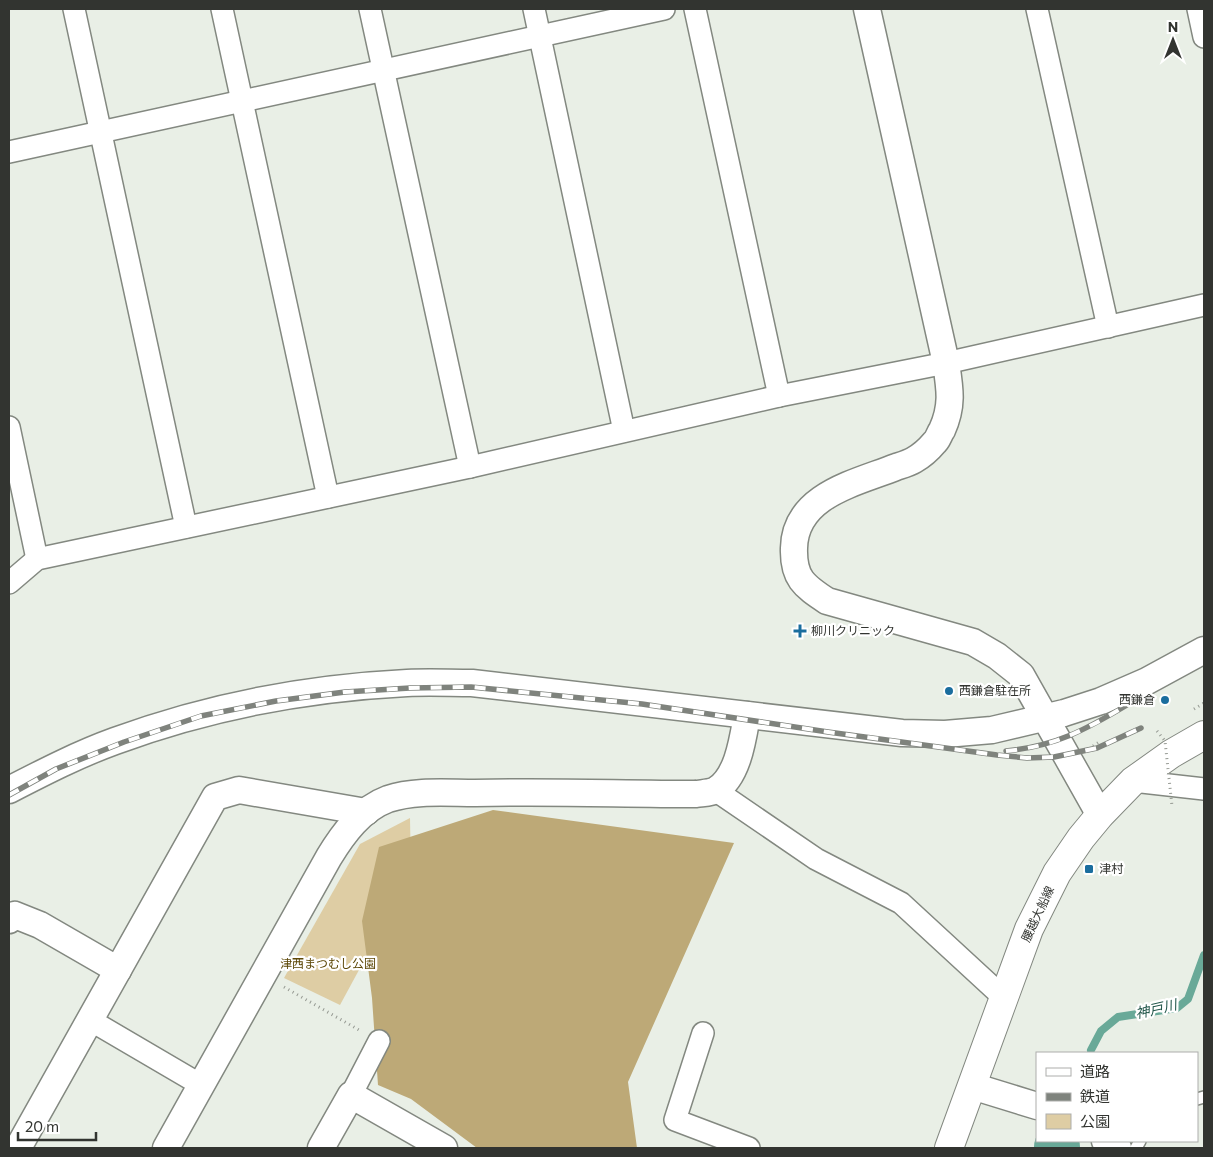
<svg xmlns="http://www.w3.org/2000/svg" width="1213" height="1157" font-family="Commissioner,'Noto Sans JP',sans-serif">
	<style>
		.green { fill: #decda4 }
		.forest { fill: #bda977 }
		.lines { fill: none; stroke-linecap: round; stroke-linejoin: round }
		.stream { stroke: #69a998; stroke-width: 8 }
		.river { stroke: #69a998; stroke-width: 46 }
		.service-casing { stroke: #838880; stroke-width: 14 }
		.minor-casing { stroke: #838880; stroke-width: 24 }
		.tertiary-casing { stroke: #838880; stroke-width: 29 }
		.secondary-casing { stroke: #838880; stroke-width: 30 }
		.path { stroke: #959992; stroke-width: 3; stroke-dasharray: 1 4; stroke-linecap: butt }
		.service { stroke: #fff; stroke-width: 11 }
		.minor { stroke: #fff; stroke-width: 21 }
		.tertiary { stroke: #fff; stroke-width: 26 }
		.secondary { stroke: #fff; stroke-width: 28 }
		.rail-casing { stroke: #7f837d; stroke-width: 5.5 }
		.rail { stroke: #fff; stroke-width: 4; stroke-dasharray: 11; stroke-linecap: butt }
		.path-bridge { stroke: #959992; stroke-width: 3; stroke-dasharray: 1 4; stroke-linecap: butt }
		.poi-dot { fill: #1a6d9e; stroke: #fff; stroke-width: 2 }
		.labels { text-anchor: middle; stroke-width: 4.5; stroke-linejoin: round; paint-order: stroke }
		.poi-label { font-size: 12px; fill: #323430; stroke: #fff; text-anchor: start }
		.street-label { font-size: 12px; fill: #323430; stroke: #fff }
		.park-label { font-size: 12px; fill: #5d4807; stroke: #fff }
		.water-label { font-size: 14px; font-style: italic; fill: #21564a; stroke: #fff }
	</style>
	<rect width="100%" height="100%" fill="#e9efe6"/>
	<!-- green -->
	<path class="green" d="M410,818l1,56 -71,131 -56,-27 76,-134z"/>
	<!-- forest -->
	<path class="forest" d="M493,810l241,33 -106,239 9,66h-160l-66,-49 -33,-14 -6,-87 -10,-77 17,-74z"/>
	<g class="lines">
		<!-- stream -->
		<path class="stream" d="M1091,1050l10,-19 17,-14 59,-9 11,-9 16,-44"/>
		<!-- river -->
		<path class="river" d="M1057,1148v-1"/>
		<!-- service casing -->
		<g class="service-casing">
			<g id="service">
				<path d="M1197,1099l7,-2"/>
				<path d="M1136,1148l4,-7"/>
			</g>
		</g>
		<!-- minor casing -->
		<g class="minor-casing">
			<g id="minor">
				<path d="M74,9l112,518"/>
				<path d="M222,9l106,488"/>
				<path d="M370,9l100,458"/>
				<path d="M534,9l90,422"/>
				<path d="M695,9l84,387"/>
				<path d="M1037,9l71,318"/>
				<path d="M1198,9l6,28"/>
				<path d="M9,152l655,-143"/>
				<path d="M9,427l28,132"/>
				<path d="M9,583l28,-24 433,-92 309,-71 167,-33 258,-58"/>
				<path d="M1133,781l71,8"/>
				<path d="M715,790l101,69 85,44 102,94"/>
				<path d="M90,1020l111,65"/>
				<path d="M703,1033l-28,87 74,28"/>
				<path d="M351,1095l28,-54"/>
			</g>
		</g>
		<!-- tertiary casing -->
		<g class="tertiary-casing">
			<g id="tertiary">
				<path d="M867,9l79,354c4,26 7,43 -4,67 -3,4 -4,10 -8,13 -5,6 -13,13 -20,17 -5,3 -12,5 -18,7 -40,16 -101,28 -102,81 -1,30 10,38 33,53l146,41 24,14 24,19 79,140"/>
				<path d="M9,790c35,-18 70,-36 106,-49 95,-35 192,-53 292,-58 22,-1 43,0 65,0l430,50 43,1 47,-4 72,-17 37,-12 46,-20 57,-31"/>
				<path d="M9,920l6,-5 25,10 78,45"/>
				<path d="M972,1086l65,20"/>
				<path d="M1105,1141l13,7"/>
				<path d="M18,1148l197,-351 24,-7 127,22"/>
				<path d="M166,1148l163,-291c14,-23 32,-48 59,-58 27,-9 59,-6 87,-6 74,-2 147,1 221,1 6,-1 15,-1 20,-4 22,-13 27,-52 31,-75"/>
				<path d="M321,1148l30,-53 93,53"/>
			</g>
		</g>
		<!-- secondary casing -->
		<g class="secondary-casing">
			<path id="secondary" d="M949,1148l80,-219 28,-56 24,-35 19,-23 33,-34 38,-27 33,-19"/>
		</g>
		<!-- path -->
		<g class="path">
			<path d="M1194,709l10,-6"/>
			<path d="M1093,746l6,-4"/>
			<path d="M284,987l75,43"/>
		</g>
		<!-- service -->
		<use href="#service" class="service"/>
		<!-- minor -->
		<use href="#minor" class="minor"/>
		<!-- tertiary -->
		<use href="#tertiary" class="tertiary"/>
		<!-- secondary -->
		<use href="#secondary" class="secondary"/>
		<!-- rail casing -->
		<g class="rail-casing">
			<g id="rail">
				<path d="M1006,751c50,-5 79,-21 121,-46"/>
				<path d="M9,795l47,-26 68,-27 77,-26 75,-15 69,-9 65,-4 61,-1 171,17 186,28 169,23 30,3 27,-1 43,-9 44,-20"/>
			</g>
		</g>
		<!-- rail -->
		<use href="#rail" class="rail"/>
		<!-- path-bridge -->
		<path class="path-bridge" d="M1157,731l8,10 7,65"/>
	</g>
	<!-- markers -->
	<g class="poi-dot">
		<path d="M797.5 623.5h5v5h5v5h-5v5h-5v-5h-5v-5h5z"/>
		<circle cx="949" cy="691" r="5"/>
		<circle cx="1165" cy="700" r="5"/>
		<rect x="1084" y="864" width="10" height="10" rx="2.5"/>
	</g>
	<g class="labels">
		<!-- poi labels -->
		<g class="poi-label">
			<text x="811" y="635">柳川クリニック</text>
			<text x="959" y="695">西鎌倉駐在所</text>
			<text x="1155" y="704" text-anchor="end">西鎌倉</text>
			<text x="1099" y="873">津村</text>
		</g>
		<!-- street labels -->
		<g class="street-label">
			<text transform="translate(1038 914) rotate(-65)" y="4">腰越大船線</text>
		</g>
		<!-- park labels -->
		<g class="park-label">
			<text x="328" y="968">津西まつむし公園</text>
		</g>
		<!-- water labels -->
		<g class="water-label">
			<text transform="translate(1156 1009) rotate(-13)" y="5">神戸川</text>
		</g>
	</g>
	<!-- border -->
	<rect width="1213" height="1157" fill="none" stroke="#323430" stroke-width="20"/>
	<!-- legend -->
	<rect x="1036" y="1052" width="162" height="90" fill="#ffffff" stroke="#adaeac"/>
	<rect x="1046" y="1068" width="25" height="8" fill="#ffffff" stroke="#adaeac"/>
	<text x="1080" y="1077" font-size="15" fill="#323430">道路</text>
	<rect x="1046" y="1093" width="25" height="8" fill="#7f837d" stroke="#adaeac"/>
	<text x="1080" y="1102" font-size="15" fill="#323430">鉄道</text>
	<rect x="1046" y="1114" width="25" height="15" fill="#decda4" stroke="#adaeac"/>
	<text x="1080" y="1127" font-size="15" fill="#323430">公園</text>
	<!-- north arrow -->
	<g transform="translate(1173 40)" stroke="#ffffff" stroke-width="4" paint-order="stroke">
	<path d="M0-4L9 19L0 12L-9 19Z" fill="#323430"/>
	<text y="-8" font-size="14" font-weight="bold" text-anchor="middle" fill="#323430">N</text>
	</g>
	<!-- scale -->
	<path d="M18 1132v8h78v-8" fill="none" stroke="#323430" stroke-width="2.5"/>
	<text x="25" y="1132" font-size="15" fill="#323430" stroke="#ffffff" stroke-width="4" paint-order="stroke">20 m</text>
</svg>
